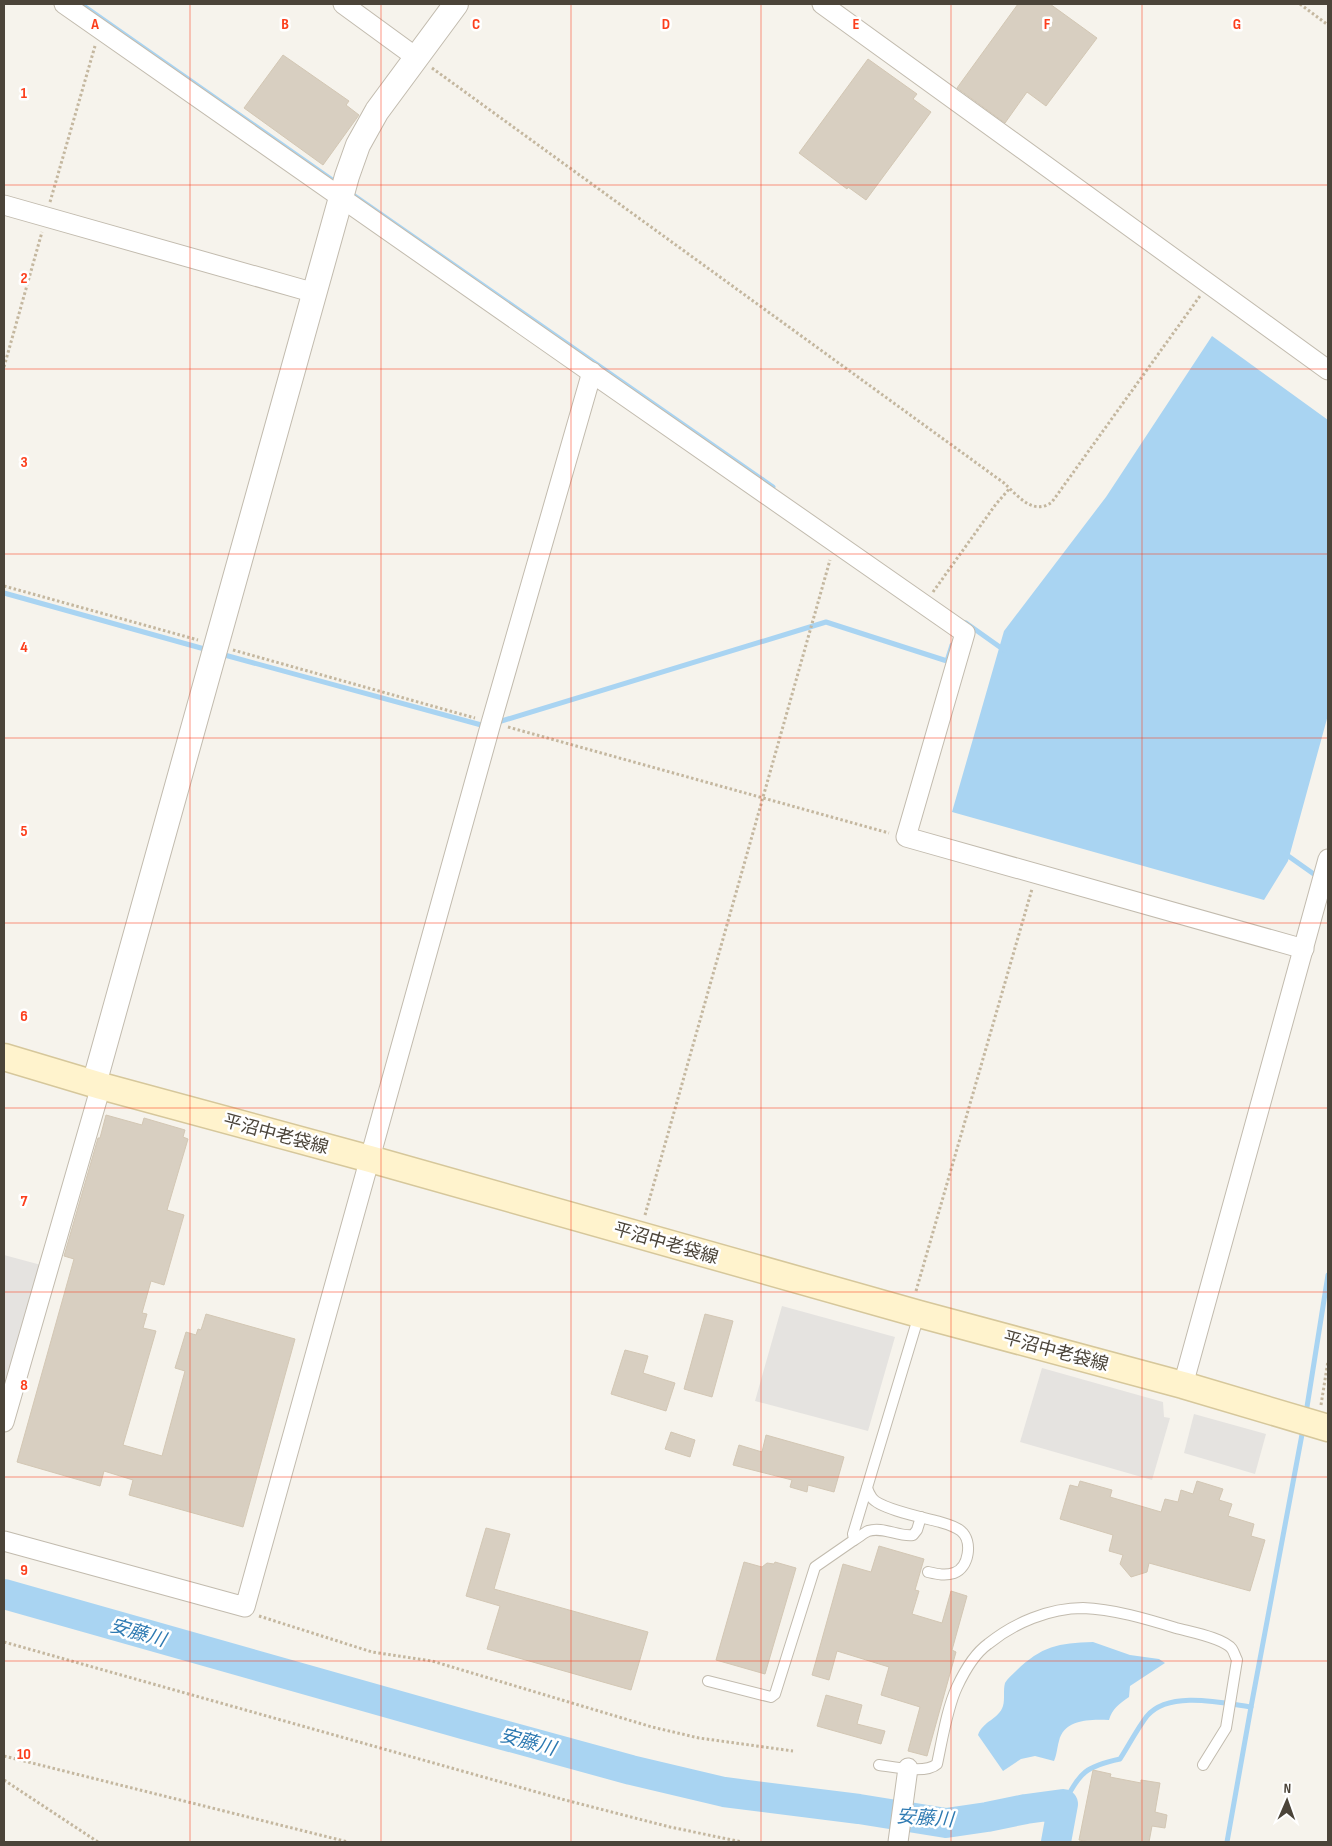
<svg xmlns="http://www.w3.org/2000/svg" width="1332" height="1846" font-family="'Sofia Sans Condensed','Noto Sans JP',sans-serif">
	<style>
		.parking { fill: #e5e3e0 }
		.water { fill: #a9d4f2 }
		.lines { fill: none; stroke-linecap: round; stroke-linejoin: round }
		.stream { stroke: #a9d4f2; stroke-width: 5 }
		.river { stroke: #a9d4f2; stroke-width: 30 }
		.building { fill: #d8cfc1; stroke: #d3c7b4 }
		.service-casing { stroke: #c2bbae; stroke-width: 12 }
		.minor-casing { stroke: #c2bbae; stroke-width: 21 }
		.tertiary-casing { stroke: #c2bbae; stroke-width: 26 }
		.secondary-casing { stroke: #d6c79b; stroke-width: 29 }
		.path { stroke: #c4b79f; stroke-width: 3; stroke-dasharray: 2.5 2.5; stroke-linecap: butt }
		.service { stroke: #fff; stroke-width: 10 }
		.minor { stroke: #fff; stroke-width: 19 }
		.tertiary { stroke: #fff; stroke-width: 24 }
		.secondary { stroke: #fff3cd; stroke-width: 26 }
		.grid { fill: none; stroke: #fc3f1d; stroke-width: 1; stroke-opacity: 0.55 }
		.labels { text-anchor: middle; stroke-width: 5; stroke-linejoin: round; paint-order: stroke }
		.street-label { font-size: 18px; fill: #4b4439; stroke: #fff }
		.water-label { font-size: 19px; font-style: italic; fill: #2e7ab2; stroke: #fff }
		.grid-label { font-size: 16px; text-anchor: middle; font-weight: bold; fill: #fc3f1d; stroke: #fff; stroke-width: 5; stroke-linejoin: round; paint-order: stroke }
	</style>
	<rect width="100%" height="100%" fill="#f6f3ec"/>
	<!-- parking -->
	<g class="parking">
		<path d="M4,1255l37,10 -37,130z"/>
		<path d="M782,1306l113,31 -27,94 -113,-30z"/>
		<path d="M1042,1368l121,34 1,15 6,1 -18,62 -132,-38z"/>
		<path d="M1194,1414l72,20 -11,40 -71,-21z"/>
	</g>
	<!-- water -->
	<g class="water">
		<path d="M1212,336l116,84v295l-40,146 -24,39 -312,-88 52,-181 102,-134z"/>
		<path d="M1093,1642l37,13 29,4 6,4 -35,23 -1,11c-10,7 -17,12 -20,23 -18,-1 -45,-1 -50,21 -2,7 -2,13 -5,20l-19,-5 -14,3 -18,12 -25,-36c5,-14 21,-16 25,-29 2,-7 0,-16 2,-23 2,-4 7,-8 11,-12 26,-25 42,-28 77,-29z"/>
	</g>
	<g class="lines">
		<!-- stream -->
		<g class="stream">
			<path d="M81,4l257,180"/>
			<path d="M349,192l424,295"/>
			<path d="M4,593l204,57"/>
			<path d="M966,623l38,27"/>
			<path d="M221,654l264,72"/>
			<path d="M495,723l331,-101 121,39 5,-16"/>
			<path d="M1284,853l34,24"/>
			<path d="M1306,1413l22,-138"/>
			<path d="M1063,1804c18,-31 20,-37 57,-45 9,-14 17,-30 27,-43 22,-26 76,-13 104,-9l52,-278"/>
			<path d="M1227,1842l24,-135"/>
		</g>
		<!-- river -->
		<path class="river" d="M4,1594l459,130 168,46 93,22 135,17 87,14 41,-6 39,-8 37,-5 -7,38"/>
	</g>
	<!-- building -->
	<g class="building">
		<path d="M1018,4h32l47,34 -51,68 -19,-14 -22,31 -48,-35z"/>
		<path d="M283,55l66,46 -3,4 13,10 -36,50 -79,-57z"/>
		<path d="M868,59l49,35 -4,5 18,13 -65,88 -18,-13 -1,2 -48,-36z"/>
		<path d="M106,1115l36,10 2,-7 41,12 -2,7 5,2 -21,71 17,5 -20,70 -13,-4 -9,32 5,1 -4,14 13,3 -33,114 39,11 23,-85 -10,-3 11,-36 10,3 2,-6 3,1 5,-16 89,25 -52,188 -114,-32 4,-15 -29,-9 -4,15 -83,-24 57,-203 -10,-3 34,-118h2z"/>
		<path d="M705,1314l28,7 -21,76 -28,-8z"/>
		<path d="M625,1350l23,6 -5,17 32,10 -9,28 -55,-17z"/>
		<path d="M671,1432l24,8 -5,17 -25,-8z"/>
		<path d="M766,1435l78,22 -10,35 -26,-7 -1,7 -17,-5 2,-7 -59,-15 6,-20 23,7z"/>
		<path d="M1080,1481l32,9 -2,7 51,15 4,-13 13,3 3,-12 12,4 4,-13 26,8 -4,11 13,4 -4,12 26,8 -3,12 14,4 -15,51 -101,-28 -2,9 -16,5 -11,-13 3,-9 -14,-4 4,-16 -53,-16 10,-34 8,2z"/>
		<path d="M486,1528l24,6 -16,55 154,43 -17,58 -144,-41 13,-43 -34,-10z"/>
		<path d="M879,1546l45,13 -9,31 4,1 -7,23 30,9 9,-32 16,5 -15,54 4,2 -29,104 -19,-5 12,-44 -39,-12 8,-28 -52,-16 -8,29 -17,-5 31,-111 28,8z"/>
		<path d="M744,1562l18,5 5,-4 7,1 1,-2 21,6 -31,106 -49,-14z"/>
		<path d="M826,1695l36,10 -5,19 28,7 -4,13 -64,-18z"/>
		<path d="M1093,1770l18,4 -1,3 31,6v-3l19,3 -5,29 12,3 -2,13 -13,-2 -3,16h-59l-11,-2z"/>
	</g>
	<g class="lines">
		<!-- service casing -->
		<g class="service-casing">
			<g id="service">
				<path d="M867,1488c1,3 3,7 5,10 8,11 53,20 68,24 7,2 15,4 21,9 12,10 8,37 -7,42 -9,3 -17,1 -26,-1"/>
				<path d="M854,1540c5,-3 10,-7 14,-9 15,-5 30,6 45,4l4,-5 4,-13"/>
				<path d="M708,1681l63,16 4,-3 40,-127 39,-27 -1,-6 66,-219"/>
				<path d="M879,1765c15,2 47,9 58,-1 5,-23 10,-56 20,-77 7,-15 17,-33 31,-43 26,-21 61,-36 95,-36 30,1 64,11 93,20 14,4 48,10 56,21 2,3 3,7 5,11l-11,68 -23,37"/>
			</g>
		</g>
		<!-- minor casing -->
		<g class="minor-casing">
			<g id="minor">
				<path d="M64,4c299,211 601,419 901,629l-59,204 398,112"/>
				<path d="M343,4l74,54"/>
				<path d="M822,4l506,366"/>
				<path d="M4,205l311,88"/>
				<path d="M1183,1385l145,-526"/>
				<path d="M4,1422l97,-336"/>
				<path d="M4,1541l241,66 246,-884 101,-351"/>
				<path d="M898,1842l10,-74"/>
			</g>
		</g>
		<!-- tertiary casing -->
		<g class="tertiary-casing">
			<path id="tertiary" d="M94,1084l253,-908 11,-31 19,-34 79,-107"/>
		</g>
		<!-- secondary casing -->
		<g class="secondary-casing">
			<path id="secondary" d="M4,1057l97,29 269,73 549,155 264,71 145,43"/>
		</g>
		<!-- path -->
		<g class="path">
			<path d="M1300,4l28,21"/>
			<path d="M432,68l572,415c14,13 29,33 48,19l148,-206"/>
			<path d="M50,202l45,-156"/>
			<path d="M4,367l38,-135"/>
			<path d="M4,586l194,54"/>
			<path d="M933,592l63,-88 14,-16"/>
			<path d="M233,650l242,68"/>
			<path d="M508,727l381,106"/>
			<path d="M645,1215l185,-655"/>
			<path d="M916,1291l116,-402"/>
			<path d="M1321,1405l7,-44"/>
			<path d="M259,1616l113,36 60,9 220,66 47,11 94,13"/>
			<path d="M4,1642l561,158 105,27 72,15"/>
			<path d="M4,1756l344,86"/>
			<path d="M4,1780l94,62"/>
		</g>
		<!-- service -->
		<use href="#service" class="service"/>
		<!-- minor -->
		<use href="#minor" class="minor"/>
		<!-- tertiary -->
		<use href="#tertiary" class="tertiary"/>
		<!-- secondary -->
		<use href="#secondary" class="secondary"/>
	</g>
	<!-- grid -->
	<path class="grid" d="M190,4v1838M381,4v1838M571,4v1838M761,4v1838M951,4v1838M1142,4v1838M4,185h1324M4,369h1324M4,554h1324M4,738h1324M4,923h1324M4,1108h1324M4,1292h1324M4,1477h1324M4,1661h1324"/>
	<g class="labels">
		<!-- street labels -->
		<g class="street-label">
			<text transform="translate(276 1134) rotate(15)" y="6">平沼中老袋線</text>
			<text transform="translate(666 1243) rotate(16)" y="6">平沼中老袋線</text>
			<text transform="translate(1056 1351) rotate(15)" y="6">平沼中老袋線</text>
		</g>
		<!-- water labels -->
		<g class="water-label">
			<text transform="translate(138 1632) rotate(16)" y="7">安藤川</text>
			<text transform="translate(528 1741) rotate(15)" y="7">安藤川</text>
			<text transform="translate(925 1817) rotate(4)" y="7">安藤川</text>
		</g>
	</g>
	<g class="grid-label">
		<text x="95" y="29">A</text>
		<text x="285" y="29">B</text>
		<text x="476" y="29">C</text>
		<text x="666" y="29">D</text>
		<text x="856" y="29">E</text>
		<text x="1047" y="29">F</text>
		<text x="1237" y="29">G</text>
		<text x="24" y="98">1</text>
		<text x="24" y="283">2</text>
		<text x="24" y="467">3</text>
		<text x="24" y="652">4</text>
		<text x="24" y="836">5</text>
		<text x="24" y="1021">6</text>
		<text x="24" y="1206">7</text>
		<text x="24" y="1390">8</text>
		<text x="24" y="1575">9</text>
		<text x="24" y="1759">10</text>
	</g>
	<!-- border -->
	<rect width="1332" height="1846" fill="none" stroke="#4b4439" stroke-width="10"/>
	<!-- north arrow -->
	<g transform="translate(1287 1801) rotate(2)" stroke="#ffffff" stroke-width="4" paint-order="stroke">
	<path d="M0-4L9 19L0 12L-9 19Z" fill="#4b4439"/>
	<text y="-8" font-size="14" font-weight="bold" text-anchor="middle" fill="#4b4439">N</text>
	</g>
</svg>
